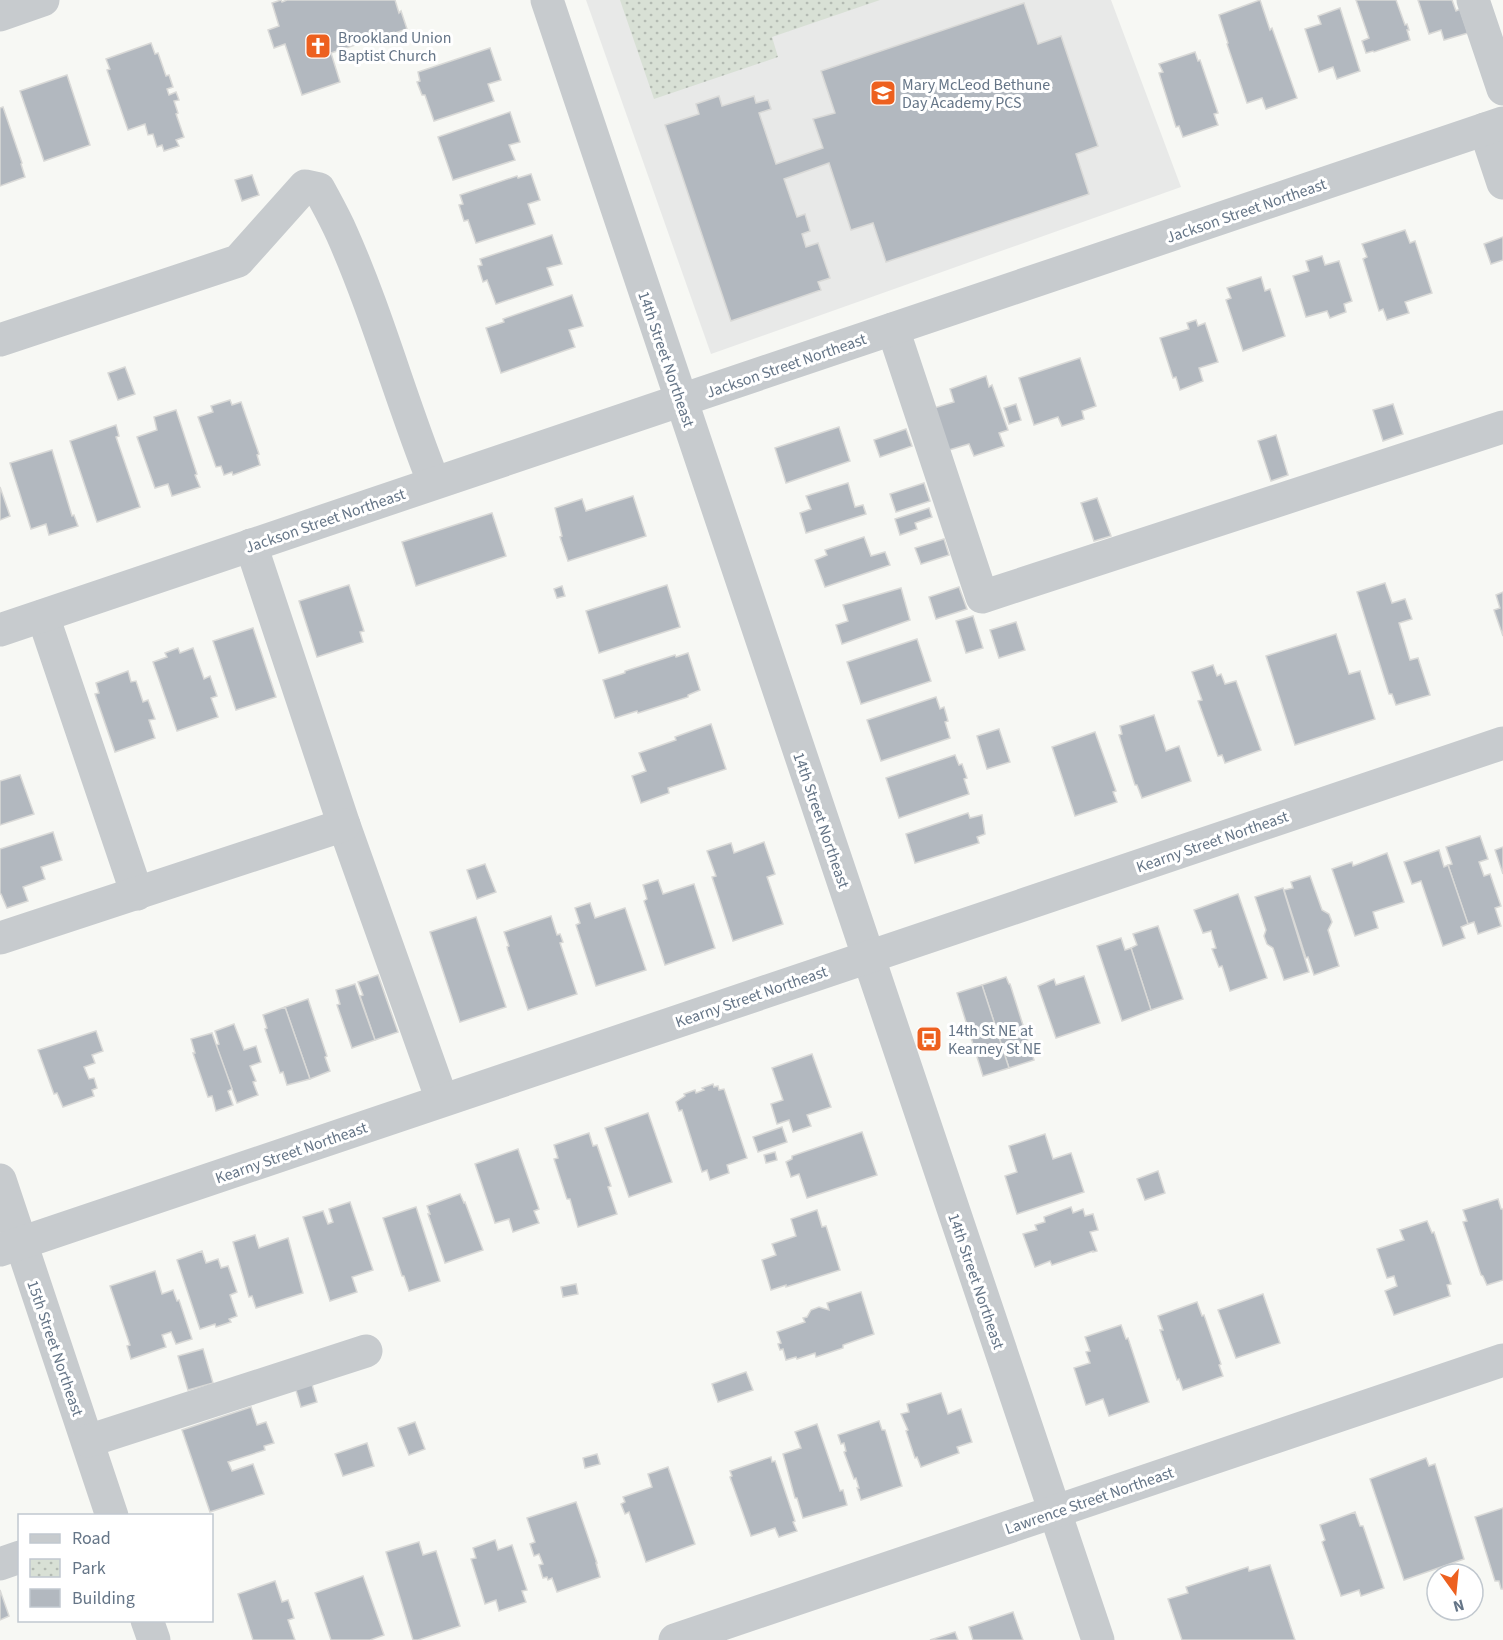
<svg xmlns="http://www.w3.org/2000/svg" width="1503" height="1640" font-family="'Source Sans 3',sans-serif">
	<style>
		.built { fill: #e8e9e8 }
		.park { fill: url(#park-dots) }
		.building { fill: #b2b8bf; stroke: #d9d9d7; stroke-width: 1.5 }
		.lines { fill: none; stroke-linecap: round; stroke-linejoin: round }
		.minor { stroke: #c7cbce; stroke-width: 33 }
		.labels { text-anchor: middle; stroke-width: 6; stroke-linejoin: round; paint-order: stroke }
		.poi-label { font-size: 16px; fill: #657587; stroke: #fff; text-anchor: start }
		.street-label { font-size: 16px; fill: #657587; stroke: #fff }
	</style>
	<defs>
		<pattern id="park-dots" width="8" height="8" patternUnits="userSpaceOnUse" patternTransform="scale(1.5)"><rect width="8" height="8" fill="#d8e0d5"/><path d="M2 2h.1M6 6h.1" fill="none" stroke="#b3bab2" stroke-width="1.8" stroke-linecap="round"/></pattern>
	</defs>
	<rect width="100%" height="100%" fill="#f7f8f4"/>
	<!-- built -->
	<path class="built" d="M586,0h525l70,187 -470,167z"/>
	<!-- park -->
	<path class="park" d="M620,0h260l-108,37 6,20 -124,42z"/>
	<!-- building -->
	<g class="building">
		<path d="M281,0l1,2 5,-2h108l4,13 2,-2 6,18 -12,4 -1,-1 -63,21 9,29 -38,13 -17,-51 -11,4 -6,-18 11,-4 -7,-23z"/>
		<path d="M1260,0l10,30 2,-2 25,70 -31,11 -4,-11 -15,5 -20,-59 1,-1 -9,-28z"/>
		<path d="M1356,0h40l9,25 2,-1 2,6h-2l3,10 -36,12 -1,-1 -7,2 -4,-12 7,-3z"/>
		<path d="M1418,0h34l4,11 4,-2 8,24 -24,7 -3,-10 -12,4z"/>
		<path d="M1024,3l14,41 23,-8 37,110 -22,8 13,40 -203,68 -13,-39 -22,7 -22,-67 -45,16 13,38 8,-3 5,17 -8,3 4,13 12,-4 12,35 -12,4 3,8 -90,31 -66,-196 34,-11 -3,-10 23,-8 3,10 32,-10 2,7 12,-3 3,9 -12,4 17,51 47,-16 -10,-29 22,-6 -14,-42z"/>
		<path d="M1340,8l20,63 -23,8 -4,-12 -14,5 -14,-43 16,-5 -3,-8z"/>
		<path d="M151,43l4,11 3,-1 8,23 3,-1 4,12 -6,2 2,6 7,-3 3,8 -5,1 4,12 -2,1 8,23 -8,3 3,6 -15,5 -2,-6 -5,2 -4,-13 -5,1 -3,-11 -17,6 -21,-60 3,-1 -4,-10z"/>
		<path d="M490,48l11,32 -13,4 6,17 -60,20 -9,-26h-3l-5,-13 3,-1 -2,-9z"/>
		<path d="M1195,52l3,9 2,-1 18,53 -4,1 4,11 -35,12 -4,-11 -3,1 -17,-54 4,-1 -4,-8z"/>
		<path d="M67,75l23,70 -46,16 -24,-70z"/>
		<path d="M3,107l19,56 -1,1 4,13 -25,9v-78z"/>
		<path d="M510,112l10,30 -11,3 6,15 -62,20 -15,-43z"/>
		<path d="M531,174l9,26 -12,4 7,20 -59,19 -8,-23 -4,1 -5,-16 4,-1 -3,-9 57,-19 1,2z"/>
		<path d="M252,175l7,20 -17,6 -7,-21z"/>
		<path d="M1405,230l5,13 5,-2 17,52 -27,9 4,11 -22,7 -4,-11 -4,2 -16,-52 4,-2 -5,-13z"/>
		<path d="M552,235l10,29 -15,4 6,17 -57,19 -9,-24 -4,2 -5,-16 4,-1 -2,-6z"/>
		<path d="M1503,237v23l-12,4 -7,-20z"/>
		<path d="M1322,256l3,9 14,-4 13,40 -8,3 2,8 -16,6 -3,-7 -21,6 -13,-41 16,-5 -3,-10z"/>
		<path d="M1261,277l4,14 5,-2 15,47 -42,15 -17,-51 5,-2 -4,-10z"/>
		<path d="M572,295l11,31 -14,4 6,17 -74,26 -15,-45 18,-6 -1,-3z"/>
		<path d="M1196,320l2,6 7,-3 13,39 -19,6 4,13 -23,9 -4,-13 -3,1 -13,-40 29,-9 -2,-6z"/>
		<path d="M1080,358l16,48 -14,5 2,8 -22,7 -4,-9 -24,8 -15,-47z"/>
		<path d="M125,367l10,27 -17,6 -10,-27z"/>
		<path d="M986,376l3,11 3,-2 16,45 -9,3 5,13 -30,10 -5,-12 -20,6 -15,-42 20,-6 -4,-13z"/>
		<path d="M230,400l2,5 9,-3 18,52 -2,1 3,10 -27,10 -1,-3 -8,3 -3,-9 -5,1 -18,-50 15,-5 -2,-6z"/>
		<path d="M1016,404l5,16 -12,4 -5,-16z"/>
		<path d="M1393,404l10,30 -20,7 -10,-31z"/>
		<path d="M176,410l21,64 -2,1 5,12 -28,9 -4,-12 -13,4 -18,-51 20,-7 -3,-13z"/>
		<path d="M116,425l3,11 -3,1 24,70 -43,15 -27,-81z"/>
		<path d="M839,427l11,34 -64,22 -11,-35z"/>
		<path d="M906,429l6,17 -32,11 -6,-17z"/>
		<path d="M1276,435l12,40 -17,6 -13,-40z"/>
		<path d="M52,450l20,66 2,-1 4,11 -29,9 -3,-11 -15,5 -21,-66z"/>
		<path d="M848,483l7,24 8,-2 3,9 -60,19 -6,-20 11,-4 -5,-13z"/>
		<path d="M924,483l6,18 -34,11 -6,-18z"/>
		<path d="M0,487l10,29 -10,4z"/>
		<path d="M633,496l13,40 -78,25 -8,-24 2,-1 -7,-28 27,-9 4,12z"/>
		<path d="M1097,498l14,38 -17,5 -13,-38z"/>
		<path d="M929,508l3,9 -17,6 2,6 -17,6 -5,-16z"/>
		<path d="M492,513l14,43 -90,30 -14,-44z"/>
		<path d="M864,537l7,19 14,-4 5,13 -65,22 -10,-27 12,-5 -2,-5z"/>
		<path d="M944,539l5,16 -28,9 -6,-16z"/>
		<path d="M1385,583l7,20 13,-4 7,20 -13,4 11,37 8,-2 12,37 -34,10 -4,-11h-3l-32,-102z"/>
		<path d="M349,585l15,46 -4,1 3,10 -46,15 -18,-56z"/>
		<path d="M667,585l13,42 -81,26 -13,-42z"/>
		<path d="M562,586l3,10 -8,2 -3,-9z"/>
		<path d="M959,587l8,22 -31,10 -7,-22z"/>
		<path d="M901,588l9,32 -68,24 -6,-19 12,-4 -5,-16z"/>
		<path d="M1503,592v44l-9,-26 6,-2 -4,-13z"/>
		<path d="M973,616l10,32 -17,5 -10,-32z"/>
		<path d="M1016,622l9,28 -26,8 -9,-28z"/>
		<path d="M253,628l23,69 -40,13 -23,-69z"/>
		<path d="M1336,634l13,40 11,-3 15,48 -80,26 -29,-89z"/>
		<path d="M917,639l14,42 -70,23 -14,-42z"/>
		<path d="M178,648l2,5 13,-5 11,31 6,-3 7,20 -6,2 7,19 -41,14 -24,-69 14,-5 -2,-4z"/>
		<path d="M688,653l12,37 -12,5v2l-50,16 -1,-2 -22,7 -12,-38 22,-7v-2l50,-16 1,2z"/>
		<path d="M1213,665l4,11 4,-2 4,10 11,-3 25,69 -36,13 -3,-8 -4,1 -20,-55 4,-1 -10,-28z"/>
		<path d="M128,671l3,11 5,-1 7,21 5,-2 7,19 -6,1 6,18 -40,14 -20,-58 4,-1 -3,-10z"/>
		<path d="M936,697l4,12 4,-2 4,14 -3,1 5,16 -69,23 -14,-41z"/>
		<path d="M1154,715l12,36 13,-5 12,35 -49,17 -5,-13h-2l-16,-50 3,-1 -2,-8z"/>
		<path d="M711,724l15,45 -58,19 1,5 -28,10 -9,-27 14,-5 -7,-18 37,-13 -1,-3z"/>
		<path d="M999,729l11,33 -23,7 -10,-33z"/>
		<path d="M1095,732l21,59 -3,1 4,10 -42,14 -23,-69z"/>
		<path d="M955,755l4,10 3,-1 5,14 -3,1 5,15 -70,24 -13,-40z"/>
		<path d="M20,775l14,39 -34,11v-44z"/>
		<path d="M968,813l2,5 12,-3 3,19 -8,3 2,6 -64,20 -9,-29z"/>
		<path d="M53,832l9,28 -21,7 4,12 -22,8 5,14 -21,7 -6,-14h-1v-45z"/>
		<path d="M1480,836l8,23 -9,3 5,14 6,-2 11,32 -6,2 6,18 -23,8 -4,-12 -6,2 -20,-59 4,-1 -6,-17z"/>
		<path d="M764,842l11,32 -8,3 16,47 -50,17 -21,-64 4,-1 -9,-25 24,-8 3,10z"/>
		<path d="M1503,847v27l-8,-24z"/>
		<path d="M1439,850l5,17 4,-2 20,59 -7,3 4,11 -22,8 -22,-65 -9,3 -8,-22z"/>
		<path d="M1387,853l17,49 -31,10 5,16 -23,8 -23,-67 20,-7 1,4z"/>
		<path d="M485,864l11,28 -19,7 -10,-29z"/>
		<path d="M1310,876l12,34 7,4 3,8 -4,8 11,36 -25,9 -6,-18 -2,1 -22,-68 9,-2 -2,-6z"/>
		<path d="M658,880l5,14 31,-10 21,64 -50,17 -21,-64 3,-2 -4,-14z"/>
		<path d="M1283,888l26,84 -25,8 -11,-32 -6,-4 -3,-8 2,-6 -11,-33z"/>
		<path d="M1238,894l29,84 -37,13 -8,-25 -3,1 -7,-18 4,-1 -5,-17 -8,2 -9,-23z"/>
		<path d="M590,903l5,15 30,-10 21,62 -50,16 -20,-61 4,-2 -5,-15z"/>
		<path d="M551,916l6,19 3,-1 3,8 -3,1 17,51 -49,16 -20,-59 -1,-4 2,-1 -5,-14z"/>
		<path d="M476,917l30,90 -46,15 -30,-90z"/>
		<path d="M1158,926l25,73 -32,11 -20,-62 6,-3 -4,-11z"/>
		<path d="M1121,938l4,12 6,-2 20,62 -29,11 -25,-75z"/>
		<path d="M378,975l20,57 -23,8 -15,-44 3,-1 -5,-13z"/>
		<path d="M1084,976l16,47 -44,15 -18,-52 16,-7 2,6z"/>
		<path d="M1006,977l3,7h1l24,76 -25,8 -27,-83z"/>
		<path d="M355,984l20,56 -23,8 -15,-43 3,-1 -4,-14z"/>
		<path d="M982,985l27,83 -26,8 -26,-83z"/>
		<path d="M308,999l19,57 -2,1 5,14 -20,8 -25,-72z"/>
		<path d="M285,1007l25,72 -23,6 -4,-13 -3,1 -15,-44 2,-1 -4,-13z"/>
		<path d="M234,1024l10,26 12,-4 5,16 -11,4 6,15 -3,1 5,13 -21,8 -21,-58 3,-1 -4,-13z"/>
		<path d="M96,1031l7,20 -11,4 3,8 -11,4 5,12 5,-1 3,10 -5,2 2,6 -31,11 -6,-14 -3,1 -16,-44z"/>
		<path d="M212,1033l20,56 -4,2 5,14 -17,6 -4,-15 -4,1 -15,-44h2l-4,-14z"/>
		<path d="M812,1054l19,53 -24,8 4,11 -18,6 -4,-12 -12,4 -6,-20 12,-4 -11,-32z"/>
		<path d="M713,1084l1,3 4,-1 1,4 5,-1 23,69 -20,7 2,8 -19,7 -3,-10 -5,2 -20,-62 -3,1 -3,-9 9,-6 -1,-2 11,-4 1,3 8,-3 -2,-2z"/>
		<path d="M648,1113l24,69 -43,15 -24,-69z"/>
		<path d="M782,1127l5,15 -29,10 -5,-15z"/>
		<path d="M862,1132l15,43 -70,23 -8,-24 -8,3 -5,-15 6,-3v-3z"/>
		<path d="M589,1133l4,13 4,-1 14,41 -3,1 9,27 -39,13 -8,-28h-3l-13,-40 4,-1 -4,-13z"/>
		<path d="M1045,1134l8,25 18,-6 13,39 -67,22 -12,-38 12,-4 -8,-26z"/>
		<path d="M518,1149l21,60 -5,2 5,12 -26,9 -4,-13 -14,4 -20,-59z"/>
		<path d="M775,1152l2,8 -11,3 -2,-8z"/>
		<path d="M1158,1171l7,22 -20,7 -8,-21z"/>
		<path d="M460,1194l4,9 1,-1 18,48 -38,13 -17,-49h2l-3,-8z"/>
		<path d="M1498,1199l3,10h2v71l-16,5 -4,-9 -2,-1 -18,-53 4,-1 -4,-11z"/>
		<path d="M350,1202l23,68 -21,7 5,15 -27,9 -27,-84 20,-6 5,13 5,-2 -4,-13z"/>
		<path d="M416,1207l24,74 -31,10 -5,-15h-2l-19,-58z"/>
		<path d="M1071,1207l2,6 10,-4 2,7 8,-2 5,16 -8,2 7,19 -4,1v-1l-41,14 -2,-4 -15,6 -12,-33 14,-4 -2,-5 10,-3 -1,-5z"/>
		<path d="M817,1210l5,17 4,-1 14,44 -54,17v-2l-15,5 -9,-30 14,-5 -4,-11 24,-8 -5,-17z"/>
		<path d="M1427,1221l5,12 2,-1 17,52 -4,1 3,11 -56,19 -9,-24 12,-5 -3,-10 -7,2 -10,-29 27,-9 -4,-10z"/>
		<path d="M255,1235l4,13 29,-10 15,55 -47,15 -4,-12 -3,1 -16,-55z"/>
		<path d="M202,1251l4,12 12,-4 3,9 7,-2 9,26 -7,3 7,21 -8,3 2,3 -15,5 -1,-3 -15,5 -23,-69z"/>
		<path d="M155,1271l7,23 11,-4 4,11 2,-1 13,39 -16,5 -5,-12 -9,3 4,12 -35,12 -4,-13 3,-1 -20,-59z"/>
		<path d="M576,1284l2,10 -15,3 -2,-10z"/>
		<path d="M861,1292l13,42 -31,11v3l-27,9 -1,-4 -18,6 -1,-2 -10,3 -3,-11 -3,1 -2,-6 3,-1 -4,-11 28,-10 -2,-4 4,-1 4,-7 8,-3 10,3 -2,-7z"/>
		<path d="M1263,1294l17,49 -44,15 -18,-48z"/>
		<path d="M1197,1302l5,14 2,-1 17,49 -2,1 4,11 -40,14 -4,-11 -2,1 -17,-50h3l-5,-14z"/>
		<path d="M1121,1325l5,14 2,-1 21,64 -40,14 -6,-17 -17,6 -12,-37 16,-5 -4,-11 4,-1 -5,-14z"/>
		<path d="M203,1349l10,34 -25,7 -10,-34z"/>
		<path d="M746,1372l7,18 -35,12 -6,-18z"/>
		<path d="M311,1381l6,21 -16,5 -6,-20z"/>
		<path d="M941,1393l7,21 13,-5 11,33 -15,5 2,6 -38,14 -4,-10 -2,1 -9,-27 2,-1 -7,-16 8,-2 -2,-8z"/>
		<path d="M251,1407l6,18 9,-3 8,21 -10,3 1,4 -37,12 4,9 21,-7 11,30 -54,18 -28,-82z"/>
		<path d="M879,1421l3,9h3l17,56 -41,14 -4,-12h2l-3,-10 -2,1 -10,-27 2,-1 -2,-8 -3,1 -3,-9z"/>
		<path d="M415,1422l10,27 -16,6 -11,-27z"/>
		<path d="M817,1424l23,67 3,-1 4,15 -44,13 -6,-20h-2l-12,-44 18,-6 -6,-16z"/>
		<path d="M367,1443l7,23 -31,10 -8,-22z"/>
		<path d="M597,1454l3,10 -15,4 -2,-10z"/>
		<path d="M771,1457l1,5 3,-1 20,60 -2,1 4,9 -18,6 -4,-9 -24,8 -21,-59 2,-1 -2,-5z"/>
		<path d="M1426,1458l3,8 6,-2 29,95 -60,21 -34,-101z"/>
		<path d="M668,1467l27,77 -49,18 -17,-50 -4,2 -4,-10 4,-2 -2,-5 29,-10 -4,-13z"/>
		<path d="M576,1502l21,61h-1l4,14 -43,15 -5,-14 -4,2 -1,-3 -4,1 -4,-13 4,-1 -4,-10 -5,2 -4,-12 5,-2 -8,-24z"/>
		<path d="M1503,1508v81h-2l-2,-8h-4l-20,-64z"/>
		<path d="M1355,1512l5,14h3l21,62 -23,8 -2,-6 -18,6 -19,-54 3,-2 -5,-15z"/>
		<path d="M495,1540l3,10 14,-5 15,45 -5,1 4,11 -27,9 -3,-11 -11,4 -14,-45 5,-1 -3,-10z"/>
		<path d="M419,1542l4,13 13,-4 24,75 -42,14h-5l-27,-88z"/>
		<path d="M1270,1565l25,75h-113l-14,-41 20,-6 -2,-6 62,-20 1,4z"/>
		<path d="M363,1576l21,59 -14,5h-39l-16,-47z"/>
		<path d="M275,1581l7,21 6,-2 6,18 -6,2 7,20h-42l-15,-46z"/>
		<path d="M0,1590l9,26 -9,4z"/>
		<path d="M1013,1612l10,28h-50l-4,-13z"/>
		<path d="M955,1632l3,8h-28z"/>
	</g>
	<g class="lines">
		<!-- minor -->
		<g class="minor">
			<path d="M547,0l551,1640"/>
			<path d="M1473,0l30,89"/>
			<path d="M0,15l43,-15"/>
			<path d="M1485,129l18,54"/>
			<path d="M893,329l89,268 521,-170"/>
			<path d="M0,340l238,-79 67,-75 14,3c8,15 16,29 23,45 36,81 59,167 92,249"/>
			<path d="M251,545l93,280 98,275"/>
			<path d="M43,616l94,278"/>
			<path d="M0,630l1503,-507"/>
			<path d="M0,938l344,-113"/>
			<path d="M0,1180l112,336"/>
			<path d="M0,1250l1503,-507"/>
			<path d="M88,1441l278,-90"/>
			<path d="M0,1564l20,-7"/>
			<path d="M147,1620l7,20"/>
			<path d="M675,1640l828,-280"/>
		</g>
	</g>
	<!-- icons -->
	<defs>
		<g id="church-square" transform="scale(1.35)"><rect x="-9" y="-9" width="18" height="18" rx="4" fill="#ed601f" stroke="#fff"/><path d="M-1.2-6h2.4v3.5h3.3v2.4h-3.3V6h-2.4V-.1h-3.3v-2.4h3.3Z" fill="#fff"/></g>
		<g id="school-square" transform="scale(1.35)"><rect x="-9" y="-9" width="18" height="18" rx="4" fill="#ed601f" stroke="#fff"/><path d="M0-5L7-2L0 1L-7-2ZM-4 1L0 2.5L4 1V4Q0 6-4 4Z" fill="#fff"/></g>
		<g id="bus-square" transform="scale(1.35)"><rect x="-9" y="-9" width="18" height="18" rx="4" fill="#ed601f" stroke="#fff"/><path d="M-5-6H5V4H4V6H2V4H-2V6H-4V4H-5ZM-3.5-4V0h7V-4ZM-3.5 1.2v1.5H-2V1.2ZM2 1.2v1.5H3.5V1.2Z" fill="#fff"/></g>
	</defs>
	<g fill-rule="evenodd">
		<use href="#church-square" x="318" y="46"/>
		<use href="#school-square" x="883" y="93"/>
		<use href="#bus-square" x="929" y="1039"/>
	</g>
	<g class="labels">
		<!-- poi labels -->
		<g class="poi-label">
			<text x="338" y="43">Brookland Union<tspan x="338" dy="18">Baptist Church</tspan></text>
			<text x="902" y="90">Mary McLeod Bethune<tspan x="902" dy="18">Day Academy PCS</tspan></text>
			<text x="948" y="1036">14th St NE at<tspan x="948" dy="18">Kearney St NE</tspan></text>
		</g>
		<!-- street labels -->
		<g class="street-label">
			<text transform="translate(1246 210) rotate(-19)" y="6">Jackson Street Northeast</text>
			<text transform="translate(667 359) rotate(71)" y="6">14th Street Northeast</text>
			<text transform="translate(786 365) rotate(-19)" y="6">Jackson Street Northeast</text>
			<text transform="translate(325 520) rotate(-19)" y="6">Jackson Street Northeast</text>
			<text transform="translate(822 820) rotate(71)" y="6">14th Street Northeast</text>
			<text transform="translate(1212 841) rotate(-19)" y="6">Kearny Street Northeast</text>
			<text transform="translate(751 996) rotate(-19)" y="6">Kearny Street Northeast</text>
			<text transform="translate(291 1152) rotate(-19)" y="6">Kearny Street Northeast</text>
			<text transform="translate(977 1281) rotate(71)" y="6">14th Street Northeast</text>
			<text transform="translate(56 1348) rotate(71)" y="6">15th Street Northeast</text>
			<text transform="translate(1089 1500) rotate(-19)" y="6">Lawrence Street Northeast</text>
		</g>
	</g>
	<!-- legend -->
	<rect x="18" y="1514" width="195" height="108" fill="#ffffff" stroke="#c1c8cf" stroke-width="1.5"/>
	<rect x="30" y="1534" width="30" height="9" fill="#c7cbce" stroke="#c1c8cf" stroke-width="1.5"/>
	<text x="72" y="1544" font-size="18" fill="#657587">Road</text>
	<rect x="30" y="1559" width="30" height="18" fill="url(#park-dots)" stroke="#c1c8cf" stroke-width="1.5"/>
	<text x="72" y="1574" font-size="18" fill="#657587">Park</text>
	<rect x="30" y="1589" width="30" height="18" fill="#b2b8bf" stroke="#c1c8cf" stroke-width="1.5"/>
	<text x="72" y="1604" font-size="18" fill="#657587">Building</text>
	<!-- north arrow -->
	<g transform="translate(1455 1592) rotate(165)"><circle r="28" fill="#ffffff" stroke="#c1c8cf" stroke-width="1.5"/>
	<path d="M0-4.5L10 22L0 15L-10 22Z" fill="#ed601f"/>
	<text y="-9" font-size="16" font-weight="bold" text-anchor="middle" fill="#657587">N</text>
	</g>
</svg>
